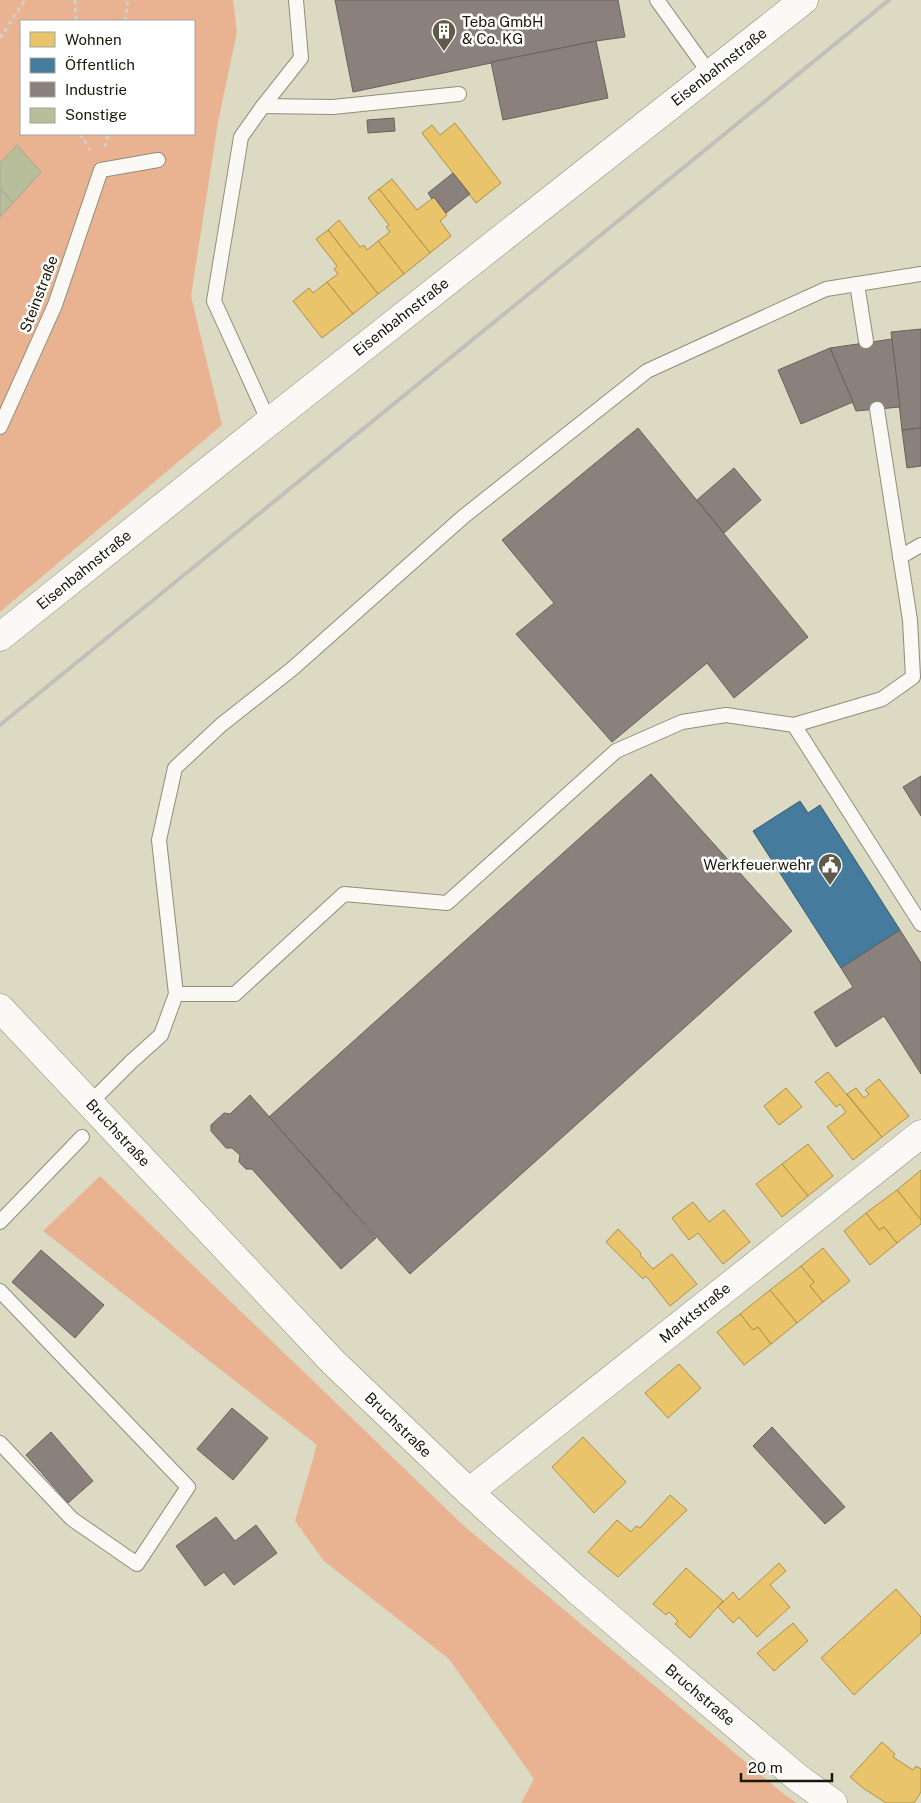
<svg xmlns="http://www.w3.org/2000/svg" width="921" height="1803" font-family="'Public Sans',sans-serif">
	<style>
		.forest { fill: #e9b392; fill-rule: evenodd }
		.homes { fill: #e9c46a; stroke: #ab904d }
		.public { fill: #457b9d; stroke: #385d70 }
		.industry { fill: #8a817c; stroke: #686259 }
		.building { fill: #b8be9a; stroke: #a4a694 }
		.lines { fill: none; stroke-linecap: round; stroke-linejoin: round }
		.service-casing { stroke: #8f8e7b; stroke-width: 16 }
		.minor-casing { stroke: #8f8e7b; stroke-width: 29 }
		.tertiary-casing { stroke: #8f8e7b; stroke-width: 29 }
		.path { stroke: #d0d0c9; stroke-width: 3; stroke-dasharray: 4 4; stroke-linecap: butt }
		.service { stroke: #faf9f6; stroke-width: 14 }
		.minor { stroke: #faf9f6; stroke-width: 28 }
		.tertiary { stroke: #faf9f6; stroke-width: 28 }
		.rail { stroke: #c0c0ba; stroke-width: 4 }
		.labels { text-anchor: middle; stroke-width: 5; stroke-linejoin: round; paint-order: stroke }
		.poi-label { font-size: 15px; fill: #1a1808; stroke: #fff; text-anchor: start }
		.street-label { font-size: 15px; fill: #1a1808; stroke: #fff }
	</style>
	<rect width="100%" height="100%" fill="#dcdac2"/>
	<!-- forest -->
	<g class="forest">
		<path d="M0,0h233l4,32 -19,90 -27,174 31,129 -222,187zM21,21h173v113h-173z"/>
		<path d="M100,1176l364,350 321,269 12,8h-276l13,-24 -85,-120 -125,-98 -29,-40 22,-76 -274,-214z"/>
	</g>
	<!-- homes -->
	<g class="homes">
		<path d="M455,123l46,60 -25,20 -54,-70 10,-8 8,10z"/>
		<path d="M392,179l25,31 17,-13 13,18 -7,6 11,15 -21,17 -51,-64z"/>
		<path d="M379,189l51,64 -26,21 -26,-33 12,-9 -4,-5 3,-2 -21,-27z"/>
		<path d="M339,220l21,27 4,-2 3,5 11,-9 26,33 -26,20 -50,-64z"/>
		<path d="M328,230l50,64 -25,20 -26,-32 11,-8 -4,-5 3,-3 -21,-27z"/>
		<path d="M327,282l26,32 -31,24 -29,-37 16,-13 4,5z"/>
		<path d="M828,1072l54,65 -29,23 -26,-33 19,-15 -6,-8 -4,3 -21,-25z"/>
		<path d="M879,1079l30,37 -27,21 -35,-43 9,-6 8,10 5,-4 -4,-4z"/>
		<path d="M786,1088l16,19 -23,18 -15,-19z"/>
		<path d="M808,1144l25,32 -25,20 -26,-32z"/>
		<path d="M782,1164l26,32 -26,21 -26,-33z"/>
		<path d="M921,1170v50l-24,-30z"/>
		<path d="M897,1190l24,30v4l-24,19 -13,-16 -5,3 -13,-17z"/>
		<path d="M693,1202l16,20 15,-12 26,32 -27,22 -25,-31 -9,7 -17,-22z"/>
		<path d="M866,1213l13,17 5,-3 13,16 -27,22 -26,-34z"/>
		<path d="M618,1229l23,24 -1,2 13,14 19,-15 25,30 -27,22 -24,-30 -3,3 -37,-37z"/>
		<path d="M823,1248l27,33 -27,21 -13,-16 4,-4 -13,-16z"/>
		<path d="M801,1266l13,16 -4,4 13,16 -26,21 -27,-33z"/>
		<path d="M770,1290l27,33 -26,21 -13,-17 -5,3 -13,-16z"/>
		<path d="M740,1314l13,16 5,-3 13,17 -27,21 -27,-33z"/>
		<path d="M679,1364l22,24 -33,30 -23,-25z"/>
		<path d="M583,1437l43,45 -32,31 -42,-46z"/>
		<path d="M670,1495l17,15 -69,67 -30,-25 29,-32 14,12 5,-6 4,2z"/>
		<path d="M779,1563l7,8 -16,14 20,22 -33,30 -18,-20 -6,6 -15,-16 15,-15 6,8z"/>
		<path d="M686,1568l37,33 -33,37 -15,-14 3,-3 -9,-9 -3,3 -13,-11z"/>
		<path d="M896,1589l25,28v16l-67,62 -33,-37z"/>
		<path d="M793,1623l15,18 -34,30 -17,-18z"/>
		<path d="M882,1742l13,12 -2,3 20,13 3,-4 5,3v23l-7,11h-28l-23,-15 -13,-11z"/>
	</g>
	<!-- public -->
	<path class="public" d="M800,801l8,12 12,-8 80,125 -59,38 -88,-137z"/>
	<!-- industry -->
	<g class="industry">
		<path d="M335,0h283l7,37 -29,4 -243,51z"/>
		<path d="M596,41l12,57 -105,22 -12,-58z"/>
		<path d="M394,118l1,13 -27,2 -1,-13z"/>
		<path d="M453,173l17,21 -24,19 -12,-16 -2,2 -4,-6z"/>
		<path d="M921,329v99l-19,2 -11,-98z"/>
		<path d="M892,339l8,68 -44,4 -26,-63z"/>
		<path d="M830,348l23,54 -52,22 -23,-54z"/>
		<path d="M638,428l170,209 -74,61 -27,-35 -95,79 -96,-108 38,-31 -52,-63z"/>
		<path d="M921,428v38l-14,2 -5,-38z"/>
		<path d="M734,468l27,32 -37,33 -27,-33z"/>
		<path d="M651,774l141,157 -382,343 -141,-157z"/>
		<path d="M921,776v40l-18,-29z"/>
		<path d="M900,930l21,33v111l-37,-58 -48,31 -22,-35 39,-25 -12,-19z"/>
		<path d="M250,1095l126,143 -35,31 -89,-100h-6l-7,-7 1,-7 -8,-7h-6l-15,-17v-6l13,-12 6,1z"/>
		<path d="M41,1250l63,55 -29,33 -63,-56z"/>
		<path d="M232,1408l36,30 -35,42 -36,-31z"/>
		<path d="M772,1427l73,80 -20,17 -72,-78z"/>
		<path d="M51,1432l42,49 -25,22 -42,-48z"/>
		<path d="M216,1517l19,24 21,-16 21,28 -43,32 -10,-13 -19,14 -29,-40z"/>
	</g>
	<!-- building -->
	<g class="building">
		<path d="M17,145l24,27 -28,31 -13,-15v-25z"/>
		<path d="M0,188l13,15 -13,14z"/>
	</g>
	<g class="lines">
		<!-- service casing -->
		<g class="service-casing">
			<g id="service">
				<path d="M657,0l53,74"/>
				<path d="M263,106l70,1 126,-13"/>
				<path d="M857,284l9,57"/>
				<path d="M269,422l-55,-121 27,-164 22,-31 38,-48 -5,-58"/>
				<path d="M0,427l55,-122 46,-135 57,-10"/>
				<path d="M900,557l21,-12"/>
				<path d="M794,725l88,-26 31,-22 -3,-57 -33,-211"/>
				<path d="M176,994h59l109,-100 103,9 169,-152 66,-29 44,-7 68,10 127,199"/>
				<path d="M90,1103l41,-41 30,-27 15,-41 -17,-154 16,-72 46,-43 71,-56 171,-152 184,-146 179,-82 95,-15"/>
				<path d="M0,1222l82,-85"/>
				<path d="M0,1291l188,196 -51,77 -65,-45 -72,-76"/>
			</g>
		</g>
		<!-- minor casing -->
		<g class="minor-casing">
			<g id="minor">
				<path d="M0,637l269,-215 535,-422"/>
				<path d="M469,1492l452,-358"/>
			</g>
		</g>
		<!-- tertiary casing -->
		<g class="tertiary-casing">
			<path id="tertiary" d="M0,1008l333,354 136,130 107,97 76,65 146,124 35,25"/>
		</g>
		<!-- path -->
		<g class="path">
			<path d="M75,0l1,21"/>
			<path d="M125,21l3,-21"/>
			<path d="M0,38l25,-38"/>
			<path d="M80,134l10,16"/>
			<path d="M105,147l3,-13"/>
		</g>
		<!-- service -->
		<use href="#service" class="service"/>
		<!-- minor -->
		<use href="#minor" class="minor"/>
		<!-- tertiary -->
		<use href="#tertiary" class="tertiary"/>
		<!-- rail -->
		<path class="rail" d="M0,725l889,-725"/>
	</g>
	<!-- icons -->
	<defs>
		<g id="building-pin" transform="scale(1.25)"><path d="M0 17L-7.5 6A9.5 9.5 0 1 1 7.5 6Z" fill="#5e5c49" stroke="#fff"/><path d="M-4-6H4V6H1V3H-1V6H-4ZM-2.5-4.3h1.7v1.8h-1.7ZM.8-4.3h1.7v1.8H.8ZM-2.5-1h1.7V.8h-1.7ZM.8-1h1.7V.8H.8Z" fill="#fff"/></g>
		<g id="civic-pin" transform="scale(1.25)"><path d="M0 17L-7.5 6A9.5 9.5 0 1 1 7.5 6Z" fill="#5e5c49" stroke="#fff"/><path d="M-.6-6.5H3V-4.5H.6V-3L4-1V1h2V6H-6V1h2V-1L-.6-3ZM-1.2 2.5V6h2.4V2.5Z" fill="#fff"/></g>
	</defs>
	<g fill-rule="evenodd">
		<use href="#building-pin" x="444" y="31"/>
		<use href="#civic-pin" x="830" y="865"/>
	</g>
	<g class="labels">
		<!-- poi labels -->
		<g class="poi-label">
			<text x="462" y="27">Teba GmbH<tspan x="462" dy="17">&amp; Co. KG</tspan></text>
			<text x="812" y="870" text-anchor="end">Werkfeuerwehr</text>
		</g>
		<!-- street labels -->
		<g class="street-label">
			<text transform="translate(719 67) rotate(-38)" y="5">Eisenbahnstraße</text>
			<text transform="translate(39 294) rotate(-69)" y="5">Steinstraße</text>
			<text transform="translate(401 317) rotate(-38)" y="5">Eisenbahnstraße</text>
			<text transform="translate(84 570) rotate(-39)" y="5">Eisenbahnstraße</text>
			<text transform="translate(118 1133) rotate(47)" y="5">Bruchstraße</text>
			<text transform="translate(695 1313) rotate(-39)" y="5">Marktstraße</text>
			<text transform="translate(398 1425) rotate(44)" y="5">Bruchstraße</text>
			<text transform="translate(700 1695) rotate(40)" y="5">Bruchstraße</text>
		</g>
	</g>
	<!-- legend -->
	<rect x="20" y="20" width="175" height="115" fill="#ffffff" stroke="#a3a39c"/>
	<rect x="30" y="32" width="25" height="15" fill="#e9c46a" stroke="#a3a39c"/>
	<text x="65" y="45" font-size="15" fill="#1a1808">Wohnen</text>
	<rect x="30" y="58" width="25" height="15" fill="#457b9d" stroke="#a3a39c"/>
	<text x="65" y="70" font-size="15" fill="#1a1808">Öffentlich</text>
	<rect x="30" y="82" width="25" height="15" fill="#8a817c" stroke="#a3a39c"/>
	<text x="65" y="95" font-size="15" fill="#1a1808">Industrie</text>
	<rect x="30" y="108" width="25" height="15" fill="#b8be9a" stroke="#a3a39c"/>
	<text x="65" y="120" font-size="15" fill="#1a1808">Sonstige</text>
	<!-- scale -->
	<path d="M741 1773v8h91v-8" fill="none" stroke="#1a1808" stroke-width="2.5"/>
	<text x="748" y="1773" font-size="15" fill="#1a1808" stroke="#ffffff" stroke-width="4" paint-order="stroke">20 m</text>
</svg>
